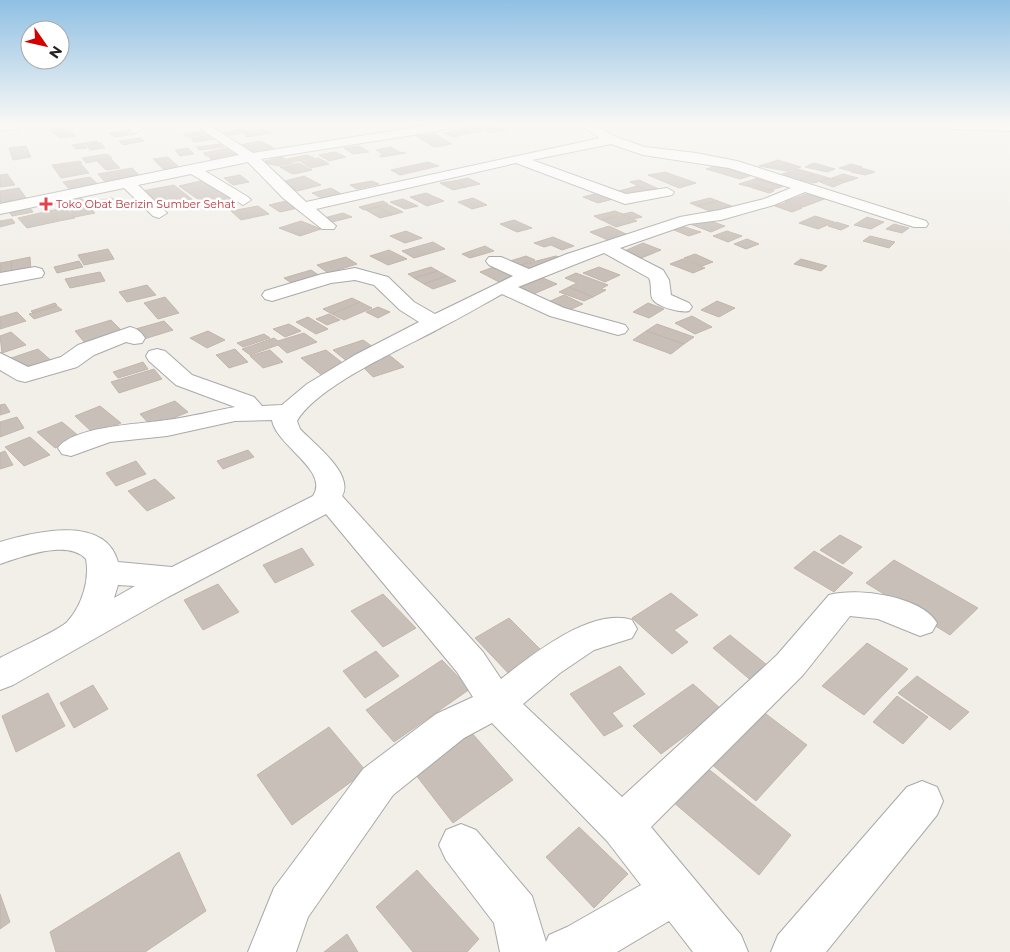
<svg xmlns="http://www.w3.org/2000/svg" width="1010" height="952" font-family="Montserrat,sans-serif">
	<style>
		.building { fill: #c7bfb8; stroke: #c4b6ab }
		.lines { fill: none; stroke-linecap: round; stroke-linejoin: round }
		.minor-casing { stroke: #a9a9a9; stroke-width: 2 }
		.minor { fill: #fff; fill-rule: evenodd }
		.health-dot { fill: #e0444e; stroke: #fff; stroke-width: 2 }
		.labels { text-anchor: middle; stroke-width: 5; stroke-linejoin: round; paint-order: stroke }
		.far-health-label { font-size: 11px; fill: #be3a42; stroke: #fff; text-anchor: start }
	</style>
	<rect width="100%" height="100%" fill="#f2efe9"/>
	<!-- building -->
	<g class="building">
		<path d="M493,126l13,4 -14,3 -14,-5z"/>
		<path d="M472,127l11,4 -12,2 -11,-4z"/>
		<path d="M63,128l5,4 -14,2 -5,-4z"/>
		<path d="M244,129l4,3 -25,4 -3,-3z"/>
		<path d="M262,129l9,4 -24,4 -3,-4z"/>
		<path d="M130,130l5,4 -21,3 -5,-4z"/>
		<path d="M459,130l10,3 -15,4 -10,-4z"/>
		<path d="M206,131l3,3 -23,3 -3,-3z"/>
		<path d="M72,132l4,4 -17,2 -4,-4z"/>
		<path d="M435,134l17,10 -18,3 -18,-11z"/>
		<path d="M212,135l4,4 -22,3 -3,-4z"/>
		<path d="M140,138l4,3 -21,4 -4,-4z"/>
		<path d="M97,141l1,2 -14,2 3,3 -11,1 -4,-4z"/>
		<path d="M260,141l14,7 -20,5 -14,-8z"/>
		<path d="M101,143l4,5 -15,2 -3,-5z"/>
		<path d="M221,144l3,3 -25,3 -3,-3z"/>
		<path d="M26,146l5,11 -18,3 -4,-12z"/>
		<path d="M359,146l10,6 -16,2 -9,-6z"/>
		<path d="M391,147l8,5 7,1 -24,4 -3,-1 5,-1 -8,-5z"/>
		<path d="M188,148l6,6 -14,2 -5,-6z"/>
		<path d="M227,148l6,5 -17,3h-10l-3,-3z"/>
		<path d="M335,152l11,5 -17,4 -10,-6z"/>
		<path d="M236,153l4,5 -27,4 -4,-5z"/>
		<path d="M107,154l5,4 -26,5 -4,-5z"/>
		<path d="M307,155l7,3 -20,4 -7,-3z"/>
		<path d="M168,157l15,14 -15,3 -15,-15z"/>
		<path d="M282,157l11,6 -15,3 -17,-4z"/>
		<path d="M319,158l10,6 -18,4 -10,-6z"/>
		<path d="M111,159l9,9 -14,2 -9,-9z"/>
		<path d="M778,160l23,7 -14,4 -28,-5z"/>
		<path d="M80,161l2,2 -28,5 -2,-3z"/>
		<path d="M428,162l11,4 -39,9 -9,-5z"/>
		<path d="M299,163l13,7 -13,3 -13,-7z"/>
		<path d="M814,163l21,6 -8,3 -22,-5z"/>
		<path d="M81,164l8,9 -28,5 -7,-10z"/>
		<path d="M721,164l35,10 -16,5 -34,-10z"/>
		<path d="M851,164l11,3 -11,4 -12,-3z"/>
		<path d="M286,166l13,7 -7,1 -12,-7z"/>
		<path d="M132,168l8,8 -17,3 -8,-8z"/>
		<path d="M862,168l13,4 -10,3 -14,-3z"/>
		<path d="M798,169l17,5 -19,6 -17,-5z"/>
		<path d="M115,171l8,8 -17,4 -8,-9z"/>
		<path d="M665,172l31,11 -17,5 -31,-13z"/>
		<path d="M7,174l8,11 -15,2v-12z"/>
		<path d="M816,174l13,4 -15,5 -14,-3z"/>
		<path d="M843,174l15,4 -12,4 -14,-4z"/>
		<path d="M240,175l9,7 -16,3 -9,-7z"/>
		<path d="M304,176l17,9 -24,6 -16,-9z"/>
		<path d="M766,176l26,8 -11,3 -26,-8z"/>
		<path d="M90,177l10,9 -29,5 -8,-9z"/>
		<path d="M468,178l12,6 -14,3 -12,-6z"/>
		<path d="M831,178l14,4 -12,5 -13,-5z"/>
		<path d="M755,179l26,8 -9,3 -20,-6 -6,2 -7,-2z"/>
		<path d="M205,180l29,19 -28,6 -27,-19z"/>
		<path d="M639,180l24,11 -10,2 -23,-11z"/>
		<path d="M372,181l7,3 -22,5 -7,-4z"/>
		<path d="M454,181l12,6 -13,3 -13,-7z"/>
		<path d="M174,185l19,15 -34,7 -17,-16z"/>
		<path d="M752,185l22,6 -5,2 -22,-7z"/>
		<path d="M637,186l14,7 -19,4 -13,-6z"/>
		<path d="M19,188l7,10 -26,5v-12z"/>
		<path d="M331,188l12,7 -20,4 -11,-6z"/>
		<path d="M602,192l15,6 -19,5 -15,-6z"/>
		<path d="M426,193l18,8 -17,5 -17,-9z"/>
		<path d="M809,193l18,5 -24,9 -18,-5z"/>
		<path d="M81,198l4,4 -25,5 -4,-4z"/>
		<path d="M112,198l8,6 -26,6 -7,-7z"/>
		<path d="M473,198l14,7 -15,4 -14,-7z"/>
		<path d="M710,198l8,3 -21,5 -7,-3z"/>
		<path d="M403,199l15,7 -13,3 -15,-7z"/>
		<path d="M286,201l12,7 -18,4 -11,-7z"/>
		<path d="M383,201l5,3 -24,6 -5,-3z"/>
		<path d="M718,201l19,7 -20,6 -20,-8z"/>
		<path d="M785,203l17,5 -10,4 -17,-6z"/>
		<path d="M86,204l9,9 -20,4 -8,-9z"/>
		<path d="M389,205l14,7 -11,3 -14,-8z"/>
		<path d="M258,206l11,8 -28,6 -10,-9z"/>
		<path d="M378,207l14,8 -12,3 -14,-8z"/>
		<path d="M30,208l3,4 -21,4 -3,-4z"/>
		<path d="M65,208l10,10 -16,3 -10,-10z"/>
		<path d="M49,211l10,10 -32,7 -9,-10z"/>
		<path d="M615,211l8,3 -22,6 -7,-4z"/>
		<path d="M632,212l10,5 -9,2 -10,-5z"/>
		<path d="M343,213l9,4 -20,5 -8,-4z"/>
		<path d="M624,215l13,6 -21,6 -14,-7z"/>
		<path d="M815,216l19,6 -16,7 -19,-6z"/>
		<path d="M867,217l17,5 -13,7 -17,-4z"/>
		<path d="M12,219l3,4 -15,4v-6z"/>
		<path d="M704,219l21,7 -14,6 -21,-8z"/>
		<path d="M514,220l18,8 -15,4 -17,-8z"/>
		<path d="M301,221l20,8 -21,7 -21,-8z"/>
		<path d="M836,222l13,4 -8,4 -13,-4z"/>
		<path d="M894,224l15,4 -7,5 -16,-4z"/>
		<path d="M609,226l19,9 -18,6 -20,-9z"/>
		<path d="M685,227l16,5 -12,4 -15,-6z"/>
		<path d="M406,231l16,7 -17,5 -15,-7z"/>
		<path d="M727,231l15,5 -14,6 -15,-6z"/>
		<path d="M870,236l25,6 -6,6 -26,-7z"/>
		<path d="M553,237l21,9 -12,4 -11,-5 -7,2 -10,-4z"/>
		<path d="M747,239l12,5 -13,5 -12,-5z"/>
		<path d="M433,242l12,7 -31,9 -12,-7z"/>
		<path d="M643,243l18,7 -22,9 -17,-7z"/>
		<path d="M485,246l9,5 -24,7 -8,-4z"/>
		<path d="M108,249l6,10 -30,6 -6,-10z"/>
		<path d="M389,250l18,9 -19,6 -18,-9z"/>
		<path d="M695,254l18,8 -11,4 -18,-8z"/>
		<path d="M526,256l9,4 -22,7 -9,-4z"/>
		<path d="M556,256l9,3 -40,14 -12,-6z"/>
		<path d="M30,257l1,14 -19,3 -1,-13z"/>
		<path d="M346,257l11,7 -29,9 -11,-8z"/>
		<path d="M683,259l22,9 -12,5 -23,-9z"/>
		<path d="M801,259l26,7 -6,5 -27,-7z"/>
		<path d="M11,261l1,13 -12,2v-13z"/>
		<path d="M79,261l4,6 -26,6 -3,-6z"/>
		<path d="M499,265l20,10 -20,7 -19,-10z"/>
		<path d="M431,267l7,4 -24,7 -6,-4z"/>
		<path d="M599,267l21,8 -15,7 -22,-9z"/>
		<path d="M311,270l9,6 -27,8 -9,-6z"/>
		<path d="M438,271l9,5 -23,8 -10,-6z"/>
		<path d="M100,272l5,9 -35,7 -5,-9z"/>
		<path d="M576,273l32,12 -7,4 5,1 -13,7 -24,-10 8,-4 -12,-5z"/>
		<path d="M447,276l9,5 -23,8 -9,-5z"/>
		<path d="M543,278l14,6 -28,12 -14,-7z"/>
		<path d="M147,285l9,10 -29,7 -8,-10z"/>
		<path d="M569,287l24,10 -9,4 -25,-9z"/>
		<path d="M564,295l19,9 -18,8 -19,-9z"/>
		<path d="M165,297l14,16 -21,6 -14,-16z"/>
		<path d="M352,298l8,4 -28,12 -9,-5z"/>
		<path d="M717,301l18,7 -16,9 -18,-7z"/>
		<path d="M360,302l12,6 -28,12 -12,-6z"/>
		<path d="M55,303l2,2 -24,8 -2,-2z"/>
		<path d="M648,303l16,6 -15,9 -16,-6z"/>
		<path d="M57,306l5,4 -28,9 -5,-5z"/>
		<path d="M378,307l12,5 -12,6 -12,-6z"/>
		<path d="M17,312l9,9 -26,8v-12z"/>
		<path d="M329,314l11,6 -13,5 -11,-6z"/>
		<path d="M692,316l20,11 -17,7 -20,-11z"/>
		<path d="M308,317l20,12 -12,5 -20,-12z"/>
		<path d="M111,320l11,11 -37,12 -10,-12z"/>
		<path d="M164,321l9,9 -32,10 -9,-10z"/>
		<path d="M289,324l12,7 -16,6 -12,-8z"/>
		<path d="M657,324l37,13 -10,7 -38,-13z"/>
		<path d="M208,331l17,9 -18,8 -17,-10z"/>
		<path d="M646,331l38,13 -13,10 -38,-14z"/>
		<path d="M11,332l15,13 -24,8 -2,-17z"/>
		<path d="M304,333l13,9 -30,11 -9,-8 -28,10 -8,-6 32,-11 4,3z"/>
		<path d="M264,334l6,4 -27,9 -6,-4z"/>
		<path d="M363,340l16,11 -31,11 -15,-12z"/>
		<path d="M38,349l16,14 -28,10 -15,-15z"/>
		<path d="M235,349l13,13 -19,6 -13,-13z"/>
		<path d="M270,350l13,12 -20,6 -13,-12z"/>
		<path d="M326,350l23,18 -25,9 -23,-19z"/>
		<path d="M388,354l16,13 -31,10 -10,-10 14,-5 -4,-3z"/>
		<path d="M143,362l5,7 -30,9 -5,-6z"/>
		<path d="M154,369l8,10 -43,14 -8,-11z"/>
		<path d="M175,401l13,11 -36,15 -12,-13z"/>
		<path d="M5,404l5,8 -10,3v-10z"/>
		<path d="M100,406l21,17 -27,11 -19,-18z"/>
		<path d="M17,417l7,11 -24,9v-15z"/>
		<path d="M62,422l18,15 -25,11 -18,-16z"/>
		<path d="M30,437l20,18 -26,11 -19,-19z"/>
		<path d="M248,450l6,7 -31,12 -6,-8z"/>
		<path d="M5,451l8,14 -13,4v-16z"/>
		<path d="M136,461l10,13 -30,12 -10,-13z"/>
		<path d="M155,479l20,19 -28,13 -19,-20z"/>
		<path d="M840,535l22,12 -19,17 -23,-14z"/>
		<path d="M302,548l12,17 -39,18 -12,-18z"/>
		<path d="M814,551l39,22 -19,19 -40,-24z"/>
		<path d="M894,560l84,48 -28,27 -84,-52z"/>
		<path d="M218,584l21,28 -36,18 -19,-30z"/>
		<path d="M671,593l27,22 -24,15 14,12 -16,12 -40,-36z"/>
		<path d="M383,594l33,34 -33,19 -32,-36z"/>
		<path d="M509,618l35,35 -34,22 -35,-37z"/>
		<path d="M730,635l42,34 -18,14 -41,-35z"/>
		<path d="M867,643l41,26 -44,46 -42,-29z"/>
		<path d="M376,651l23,25 -34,22 -22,-27z"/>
		<path d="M442,660l28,29 -76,53 -28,-32z"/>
		<path d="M620,666l25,28 -33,19 11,13 -19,10 -34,-42z"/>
		<path d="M917,676l52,36 -19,18 -52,-37z"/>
		<path d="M693,684l28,25 -60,45 -28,-28z"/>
		<path d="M93,685l15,24 -34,19 -14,-25z"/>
		<path d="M48,693l17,33 -49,26 -14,-36z"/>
		<path d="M897,696l31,21 -25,27 -30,-22z"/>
		<path d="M762,711l45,34 -51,56 -46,-38z"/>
		<path d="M329,727l37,44 -74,54 -35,-50z"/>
		<path d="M471,732l42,48 -60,43 -41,-53z"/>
		<path d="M706,767l85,68 -32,40 -86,-73z"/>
		<path d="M579,827l49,47 -34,34 -48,-51z"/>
		<path d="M179,852l27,59 -61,41h-89l-6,-20z"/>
		<path d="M417,870l62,69 -12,13h-54l-37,-45z"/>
		<path d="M0,894l10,28 -10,7z"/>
		<path d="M347,934l11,18h-34z"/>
	</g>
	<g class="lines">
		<!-- minor casing -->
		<g class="minor-casing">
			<g id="minor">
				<path d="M0,125h21l-2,3 -19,3z"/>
				<path d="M126,125h13l3,4 -6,4 -4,-1z"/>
				<path d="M195,125h14l44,28 177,-28h22l-2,3 -24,5 -165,26 45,43 294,-64 -20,-13h14l22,12 29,10 51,6 41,8 189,60 2,3 -2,3h-12l-109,-35 -31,13 -53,15 -32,4 -69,24 43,22 6,10 2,15 18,8 3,4 -3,4c-8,2 -33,-4 -37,-13 -2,-6 0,-14 -3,-20l-45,-25 -86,34 46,21 61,17 3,4 -3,4 -7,2 -68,-19 -48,-22c-20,11 -40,23 -60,33 -38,21 -124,58 -145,94l3,8c13,14 55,45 42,67l141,156 18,27c31,-24 90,-72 131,-59l5,9 -5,9 -38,12 -34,23 -37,31 99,93 155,-142 52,-60c28,-8 93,1 108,28l-5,9 -12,4 -42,-17 -28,-3 -47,59 -152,152 90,108 7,17h-55l-24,-31 -52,31h-117l-6,-29 -48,-63 -7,-15 7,-15 15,-6 15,6 56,66 14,46 3,-7 18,-8 74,-42 -34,-44 -115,-118 -28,15 -71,57 -85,122 -12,35h-48l26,-64 89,-119 73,-55 37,-17 -16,-25 -131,-158 -158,83 -155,88 -13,5v-32c12,-7 62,-29 68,-37 14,-16 22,-41 18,-62 -19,-20 -64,-2 -86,5v-22c34,-10 105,-28 118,20l54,5 141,-71c17,-26 -37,-50 -41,-76l-37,1 -68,15 -57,6 -39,14 -9,-2 -4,-6c15,-22 84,-24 109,-28 23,-3 46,-9 68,-13l-59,-22 -27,-24 -3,-5 3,-5 8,-2 8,2 27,24 62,22 8,9 20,-1 25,-21 48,-29 64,-33 -19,-12 -26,-25 -19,-5 -24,3 -59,18 -7,-2 -3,-4 3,-4 57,-17 33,-6 33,9 26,25 21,12 78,-38 -24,-11 -3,-4 3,-4h12l28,12 38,-15 113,-37 40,-7 44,-11 27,-11 -62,-20 -86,-13 -32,-11 -79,16 94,34 41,-6 7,4 -2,3 -47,9 -109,-41 -200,46 20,17 -2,3h-12l-39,-31 -35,-36 -43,9 43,26 3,3 -8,5 -52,-31 -53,11 29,28 -8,5 -6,-2 -29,-28 -124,26v-10l239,-49zM118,585l17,1 -21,12z"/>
				<path d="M944,125h66v6l-60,-2z"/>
				<path d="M35,267l7,2 2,4 -2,4 -42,8v-12z"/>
				<path d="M130,327c8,2 10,4 15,11l-3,5 -8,1 -8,-2 -32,13 -17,12 -52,15 -8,-2 -17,-10v-17l28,14 33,-10 17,-12z"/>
				<path d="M922,781l15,6 6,14 -6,14 -111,137h-55l7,-17 129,-148z"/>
			</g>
		</g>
		<!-- minor -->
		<use href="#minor" class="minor"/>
	</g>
	<!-- sky -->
	<linearGradient id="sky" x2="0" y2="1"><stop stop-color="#8fc0e4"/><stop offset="0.48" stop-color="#f9f8f5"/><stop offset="1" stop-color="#f9f8f5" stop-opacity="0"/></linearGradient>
	<rect width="1010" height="258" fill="url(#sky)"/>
	<!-- markers -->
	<path class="health-dot" d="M43.5 196.5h5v5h5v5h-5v5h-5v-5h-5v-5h5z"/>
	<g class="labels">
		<!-- far-health labels -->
		<g class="far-health-label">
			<text x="56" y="208">Toko Obat Berizin Sumber Sehat</text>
		</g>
	</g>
	<!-- north arrow -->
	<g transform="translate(45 45) rotate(124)"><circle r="24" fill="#ffffff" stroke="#a7a7a7"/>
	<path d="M0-4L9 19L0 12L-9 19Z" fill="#d40000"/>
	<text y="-8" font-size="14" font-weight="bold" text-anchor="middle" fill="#222222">N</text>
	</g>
</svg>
